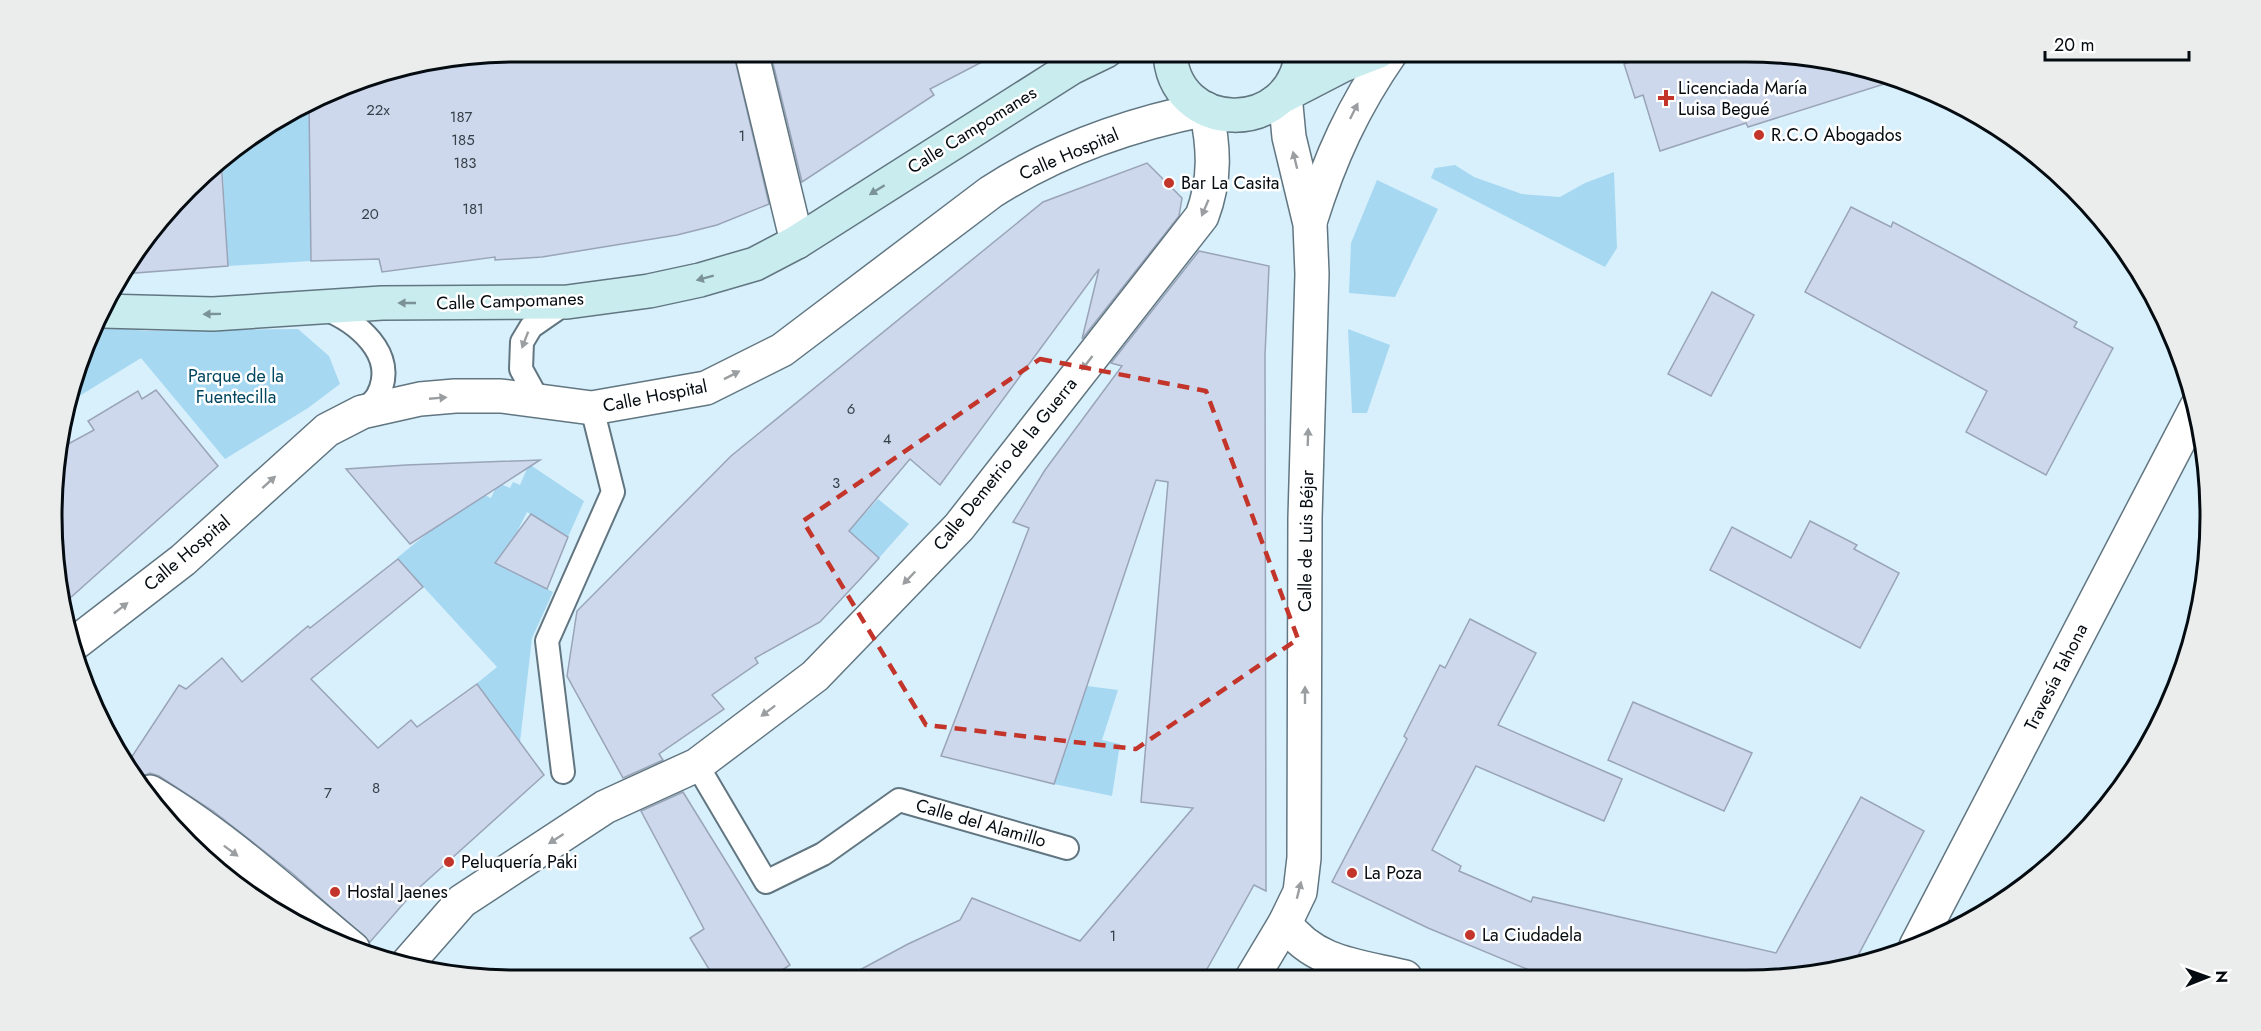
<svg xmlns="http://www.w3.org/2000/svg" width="2261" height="1031" font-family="Jost,sans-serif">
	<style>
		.green { fill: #a6d8f2 }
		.building { fill: #cdd8ec; stroke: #9aa4b8; stroke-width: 1.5 }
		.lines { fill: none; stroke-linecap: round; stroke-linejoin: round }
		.service-casing { stroke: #617681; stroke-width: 26 }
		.minor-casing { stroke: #617681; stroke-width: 36 }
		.tertiary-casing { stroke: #617681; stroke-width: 36 }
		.secondary-casing { stroke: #617681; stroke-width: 36 }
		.service { stroke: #fff; stroke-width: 22 }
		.minor { stroke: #fff; stroke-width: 33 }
		.tertiary { stroke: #fff; stroke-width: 33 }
		.secondary { stroke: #c9ecee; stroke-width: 33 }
		.oneway { fill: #9b9ea0 }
		.oneway2 { fill: #7b9296 }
		.marked { fill: none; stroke: #c3352a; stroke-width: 4.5; stroke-dasharray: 12 8; stroke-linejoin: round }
		.poi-dot { fill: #c3352a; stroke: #fff; stroke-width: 2 }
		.labels { text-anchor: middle; stroke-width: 5; stroke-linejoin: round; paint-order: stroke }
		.number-label { font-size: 15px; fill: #373f48 }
		.poi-label { font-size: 18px; fill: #050c11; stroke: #fff; text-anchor: start }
		.street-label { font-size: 18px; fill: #050c11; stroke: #fff }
		.park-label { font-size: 18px; fill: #004660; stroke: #fff }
		.rim { fill: none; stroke: #050c11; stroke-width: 3 }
	</style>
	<rect width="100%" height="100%" fill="#d8f0fc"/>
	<!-- green -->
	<g class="green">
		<path d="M309,102l2,159 -83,5 -6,-109 61,-44z"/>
		<path d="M1455,165l19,12 48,17 38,3 25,-14 29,-11 3,76 -12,19 -174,-89 4,-10z"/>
		<path d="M1377,180l61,29 -43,88 -46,-4 2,-50z"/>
		<path d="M97,326l50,5 151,-2 31,27 11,28 -32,24 -83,51 -84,-101 -73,45z"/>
		<path d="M1348,329l42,16 -23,68h-15z"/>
		<path d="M529,464l55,37 -16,36 -41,-25 -11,22 -21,28 58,30 -21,46 -12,104 -44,-58 21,-17 -100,-109 33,-27 40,-42 21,9 7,-15 12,5 3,-6 7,3z"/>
		<path d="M878,499l31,25 -30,34 -30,-27z"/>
		<path d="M1087,686l31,4 -16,50 18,4 -8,52 -58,-12z"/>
	</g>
	<!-- building -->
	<g class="building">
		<path d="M516,51l57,2v-2h160l36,153 -52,21 -40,10 -135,22 -47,3v-3l-113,15 -3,-13 -68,2 -2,-159 57,-26z"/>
		<path d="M770,51h233l-73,38 4,6 -132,87z"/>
		<path d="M1662,51h84l90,9 64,19 -152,48 -2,-4 -86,28 -17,-56 -8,3 -11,-34z"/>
		<path d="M221,158l7,108 -107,8 88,-108z"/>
		<path d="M1147,163l35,35 -3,18 -97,123 17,-70 -159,216 -30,-26 -61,72 30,27 -17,19 -42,45 -65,36 3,5 -46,32 12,14 -65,45 4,6 -40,18 -56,-102 10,-65 154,-155 312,-254z"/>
		<path d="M1851,207l40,20 2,-5 75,40 109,60 -3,5 39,21 -67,127 -80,-43 21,-41 -182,-99z"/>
		<path d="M1199,251l70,15 -4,89 1,536 -12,-6 -52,93 -359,1 65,-35 52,-24 12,-22 108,43 113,-133 -52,-6 27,-320 -12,-2 -102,304 -113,-28 88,-228 -16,-6 32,-52 77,-104 -11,-3z"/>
		<path d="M1712,292l42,23 -43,81 -43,-22z"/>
		<path d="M156,390l62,76 -158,141 -8,-83 9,-5 -10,-7 6,-62 37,-20 -6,-9 50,-30 4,8z"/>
		<path d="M540,460l-130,84 -64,-75 60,-4z"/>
		<path d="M531,514l37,23 -21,52 -52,-26z"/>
		<path d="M1810,521l47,24 -3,4 45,24 -39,75 -150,-78 22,-43 59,31z"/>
		<path d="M398,559l25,28 -112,92 67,69 33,-28 6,7 60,-43 67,91 -133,120 -41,47 -78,-69 -79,-62 -54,-35 -9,-3 -12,5 -7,-8v-12l48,-73 7,4 36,-31 20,24 66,-56 2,2z"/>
		<path d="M1470,619l66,34 -38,72 124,54 -18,42 -128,-55 -44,84 29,16 -2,5 72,31 2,-5 243,56 85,-156 63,34 -70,132 -48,13 -260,1 -118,-49 -96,-46 75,-143 -3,-3 36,-71 5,3z"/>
		<path d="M1633,702l119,51 -28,58 -116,-51z"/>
		<path d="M683,792l107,173 -22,14h-53l-25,-41 14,-9 -63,-118z"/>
		<path d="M189,839l28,22 48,39 -55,-35z"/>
	</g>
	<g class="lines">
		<!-- service casing -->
		<g class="service-casing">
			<g id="service">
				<path d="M323,308c33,13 76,46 55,87 -3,6 -11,12 -16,17"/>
				<path d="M538,400l-17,-31 1,-27 9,-15 36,-25"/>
				<path d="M697,765l69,117 57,-28 76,-54 168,48"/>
				<path d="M563,772l-16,-131 66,-149 -21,-84"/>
			</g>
		</g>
		<!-- minor casing -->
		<g class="minor-casing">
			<g id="minor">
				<path d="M751,51l46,191"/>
				<path d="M74,644l109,-84 144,-130 35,-18 58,-13 35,-3h46l91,12 114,-20 76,-38 209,-158c65,-42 140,-68 215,-83"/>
				<path d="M150,792c71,41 140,105 203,157"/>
				<path d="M1285,923c29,41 74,43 120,54"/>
				<path d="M1916,946l280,-538"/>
			</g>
		</g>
		<!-- tertiary casing -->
		<g class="tertiary-casing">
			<g id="tertiary">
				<path d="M1310,222c20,-64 43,-115 82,-171"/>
				<path d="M406,965l56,-64 143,-94 92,-42 118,-89 144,-149 243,-311c14,-37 12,-69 4,-107"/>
				<path d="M1252,978l33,-55 15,-31 4,-34 1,-340 7,-244 -2,-50 -21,-87 -4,-42"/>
			</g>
		</g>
		<!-- secondary casing -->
		<g class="secondary-casing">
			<g id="secondary">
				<path d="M1170,51c2,84 124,87 132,0"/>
				<path d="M1285,95l58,-30 36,-14"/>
				<path d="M103,311l110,3 169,-11 185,-1 82,-11 51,-11 55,-16 42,-22 274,-174 35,-17"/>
			</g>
		</g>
		<!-- service -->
		<use href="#service" class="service"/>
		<!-- minor -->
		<use href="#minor" class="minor"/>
		<!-- tertiary -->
		<use href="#tertiary" class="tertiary"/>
		<!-- secondary -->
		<use href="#secondary" class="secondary"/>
	</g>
	<!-- one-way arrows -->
	<defs><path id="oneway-solid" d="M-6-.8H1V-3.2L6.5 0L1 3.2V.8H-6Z" transform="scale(1.5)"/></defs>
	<g class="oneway">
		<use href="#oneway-solid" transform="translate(1354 111) rotate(-64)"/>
		<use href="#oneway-solid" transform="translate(1295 160) rotate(-104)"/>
		<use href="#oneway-solid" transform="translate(1205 208) rotate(113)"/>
		<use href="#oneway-solid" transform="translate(525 340) rotate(111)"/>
		<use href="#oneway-solid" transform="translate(1087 363) rotate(128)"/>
		<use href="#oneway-solid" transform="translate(732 375) rotate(-27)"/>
		<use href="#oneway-solid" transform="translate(438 398) rotate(-5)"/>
		<use href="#oneway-solid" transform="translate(1308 437) rotate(-88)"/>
		<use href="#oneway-solid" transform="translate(269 482) rotate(-42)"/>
		<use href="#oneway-solid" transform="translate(909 578) rotate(134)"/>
		<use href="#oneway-solid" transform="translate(121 608) rotate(-38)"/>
		<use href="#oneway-solid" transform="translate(1305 695) rotate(-90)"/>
		<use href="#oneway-solid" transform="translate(768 711) rotate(143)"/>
		<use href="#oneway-solid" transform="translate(556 839) rotate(147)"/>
		<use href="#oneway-solid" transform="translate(231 851) rotate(37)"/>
		<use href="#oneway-solid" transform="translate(1299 890) rotate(-76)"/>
	</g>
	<g class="oneway2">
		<use href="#oneway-solid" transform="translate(877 190) rotate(148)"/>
		<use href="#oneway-solid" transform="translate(705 278) rotate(165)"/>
		<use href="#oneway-solid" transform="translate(407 303) rotate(180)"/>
		<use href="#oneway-solid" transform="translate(212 314) rotate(179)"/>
	</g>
	<!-- marked area -->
	<path class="marked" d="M1040,359l166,32 92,248 -162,110 -210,-24 -123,-204z"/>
	<!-- markers -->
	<g class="poi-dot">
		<path d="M1663 89h6v6h6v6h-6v6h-6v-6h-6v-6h6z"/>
		<circle cx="1759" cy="135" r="6"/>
		<circle cx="1169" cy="183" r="6"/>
		<circle cx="449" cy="862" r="6"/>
		<circle cx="1352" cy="873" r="6"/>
		<circle cx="335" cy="892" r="6"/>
		<circle cx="1470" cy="935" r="6"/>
	</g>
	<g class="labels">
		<!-- number labels -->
		<g class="number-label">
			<text x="378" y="115">22x</text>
			<text x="461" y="122">187</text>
			<text x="742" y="141">1</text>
			<text x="463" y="145">185</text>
			<text x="465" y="168">183</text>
			<text x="473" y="214">181</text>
			<text x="370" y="219">20</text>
			<text x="851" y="414">6</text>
			<text x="887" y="444">4</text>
			<text x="836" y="488">3</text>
			<text x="376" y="793">8</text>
			<text x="328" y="798">7</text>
			<text x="1113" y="941">1</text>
		</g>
		<!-- poi labels -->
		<g class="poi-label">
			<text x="1678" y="94">Licenciada María<tspan x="1678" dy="21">Luisa Begué</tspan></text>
			<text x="1771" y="141">R.C.O Abogados</text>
			<text x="1181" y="189">Bar La Casita</text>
			<text x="461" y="868">Peluquería Paki</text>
			<text x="1364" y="879">La Poza</text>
			<text x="347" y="898">Hostal Jaenes</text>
			<text x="1482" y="941">La Ciudadela</text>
		</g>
		<!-- street labels -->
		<g class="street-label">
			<text transform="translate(972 130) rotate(-32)" y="6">Calle Campomanes</text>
			<text transform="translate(1069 154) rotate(-23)" y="6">Calle Hospital</text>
			<text transform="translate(510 301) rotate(-2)" y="6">Calle Campomanes</text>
			<text transform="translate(655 396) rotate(-11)" y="6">Calle Hospital</text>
			<text transform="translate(1005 464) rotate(-51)" y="6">Calle Demetrio de la Guerra</text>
			<text transform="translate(1306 541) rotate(-89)" y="6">Calle de Luis Béjar</text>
			<text transform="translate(187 553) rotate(-40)" y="6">Calle Hospital</text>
			<text transform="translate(2056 677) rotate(-63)" y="6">Travesía Tahona</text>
			<text transform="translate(981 823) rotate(16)" y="6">Calle del Alamillo</text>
		</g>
		<!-- park labels -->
		<g class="park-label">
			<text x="236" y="382">Parque de la<tspan x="236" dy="21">Fuentecilla</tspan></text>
		</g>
	</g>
	<!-- crop -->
	<path d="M0 0H2261V1031H0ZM516 62H1746A454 454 0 0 1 2200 516V516A454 454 0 0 1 1746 970H516A454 454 0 0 1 62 516V516A454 454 0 0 1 516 62Z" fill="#ebecec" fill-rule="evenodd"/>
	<path class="rim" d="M516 62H1746A454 454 0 0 1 2200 516V516A454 454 0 0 1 1746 970H516A454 454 0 0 1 62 516V516A454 454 0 0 1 516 62Z"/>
	<!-- north arrow -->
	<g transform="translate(2207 977) rotate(89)" stroke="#ffffff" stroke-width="4.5" paint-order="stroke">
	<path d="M0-4.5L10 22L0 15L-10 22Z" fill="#050c11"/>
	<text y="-9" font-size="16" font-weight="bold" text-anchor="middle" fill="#050c11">N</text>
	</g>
	<!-- scale -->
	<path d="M2045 51v9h144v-9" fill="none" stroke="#050c11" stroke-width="3"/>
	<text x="2054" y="51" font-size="18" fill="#050c11" stroke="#ffffff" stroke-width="4.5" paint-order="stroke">20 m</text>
</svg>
